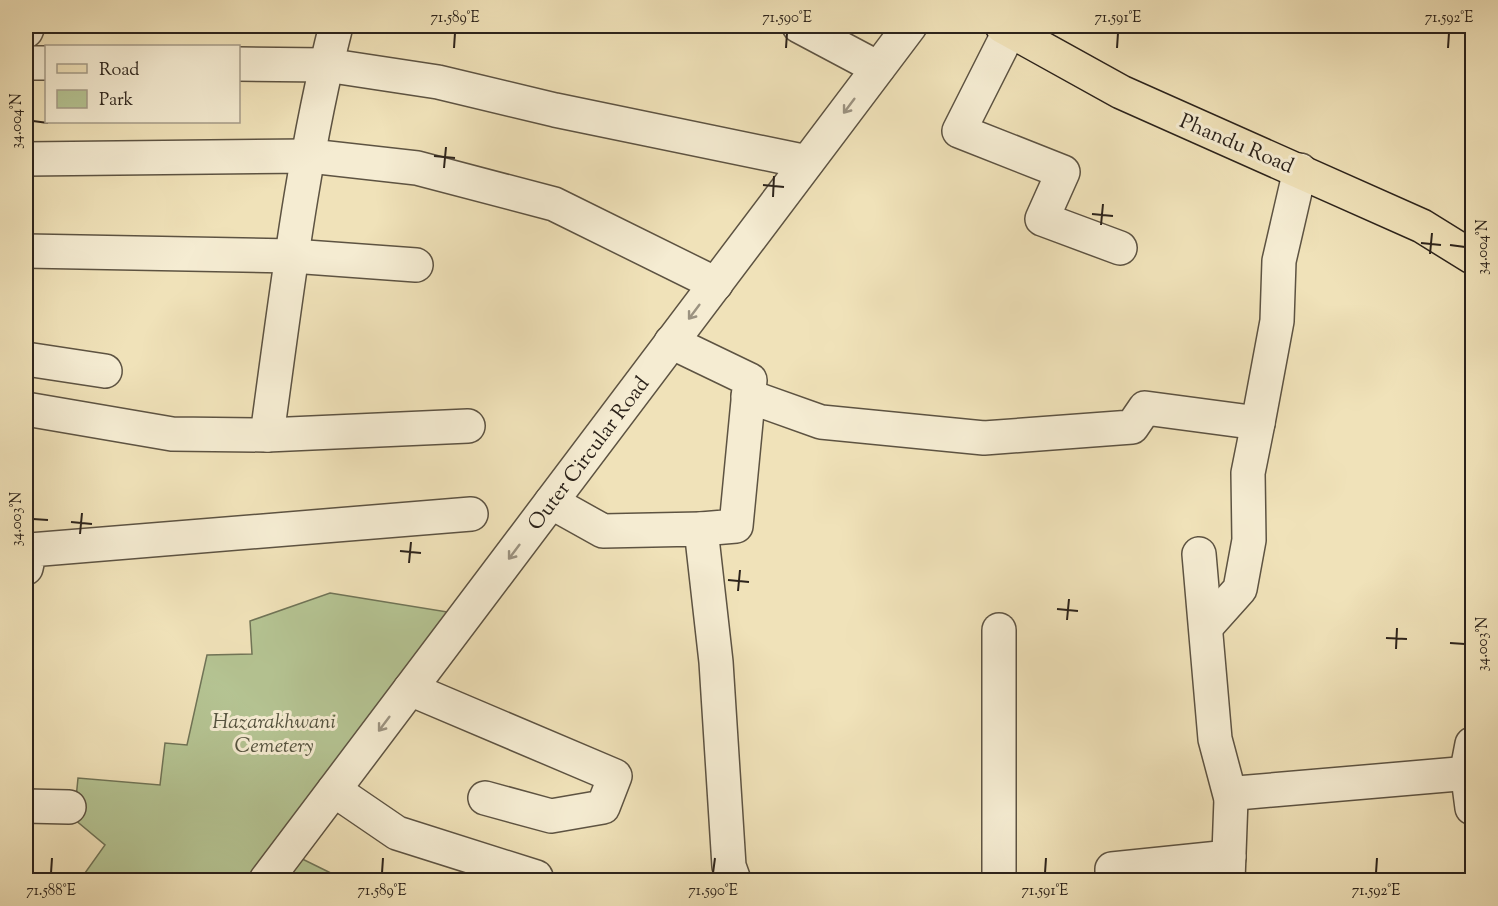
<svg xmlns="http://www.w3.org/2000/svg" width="1498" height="906" font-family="'Sorts Mill Goudy',serif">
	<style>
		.green { fill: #b5c493; stroke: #707457; stroke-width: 1.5 }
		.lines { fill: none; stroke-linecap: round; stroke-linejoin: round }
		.minor-casing { stroke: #5d5342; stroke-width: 36 }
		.major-casing { stroke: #2c231b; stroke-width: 36 }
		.minor { stroke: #f5ecd2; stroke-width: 33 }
		.major { stroke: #f0e2b9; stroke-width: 33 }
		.oneway { stroke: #9b9280 }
		.ticks { fill: none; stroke: #2c231b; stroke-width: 2 }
		.labels { text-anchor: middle; stroke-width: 6; stroke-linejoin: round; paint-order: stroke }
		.street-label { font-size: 21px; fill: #2c231b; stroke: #f5ecd2 }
		.park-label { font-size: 21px; font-style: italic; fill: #55533f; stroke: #f5ecd2 }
		.neatline { fill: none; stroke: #2c231b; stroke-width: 2 }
		.ticks-label { font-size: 15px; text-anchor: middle; fill: #2c231b }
	</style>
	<rect width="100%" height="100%" fill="#f0e2b9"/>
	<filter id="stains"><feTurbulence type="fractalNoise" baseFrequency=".00333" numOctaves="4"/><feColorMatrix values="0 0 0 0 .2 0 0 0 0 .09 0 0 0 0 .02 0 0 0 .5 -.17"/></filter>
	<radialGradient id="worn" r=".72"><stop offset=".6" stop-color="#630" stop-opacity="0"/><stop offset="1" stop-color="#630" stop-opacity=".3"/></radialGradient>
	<!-- green -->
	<path class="green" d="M330,593l136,22 -178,237 57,28h-265l25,-35 -31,-26 4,-41 82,7 5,-42 22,2 20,-90 45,-1 -2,-33z"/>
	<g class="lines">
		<!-- minor casing -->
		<g class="minor-casing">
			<g id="minor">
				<path d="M799,26l79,42"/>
				<path d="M1010,30l-51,101 104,41 -21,47 78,29"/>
				<path d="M26,31l2,-5"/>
				<path d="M26,63h20"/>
				<path d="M238,64l88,1 112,17 117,28 252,52"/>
				<path d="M26,159l284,-3 107,12 137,36 162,80"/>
				<path d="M26,251l266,5 124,9"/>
				<path d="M671,342l79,38 -14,146 -35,3"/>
				<path d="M26,359l79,12"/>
				<path d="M748,396l73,26 163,16 148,-11 13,-19 113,15 19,-102 2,-60 21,-91"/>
				<path d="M26,409l146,25 95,1 201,-9"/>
				<path d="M267,435c19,-137 35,-276 69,-409"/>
				<path d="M551,502l52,29 98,-2 15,133 13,204 5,14"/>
				<path d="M1199,554l16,185 16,60 -3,81"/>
				<path d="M26,568l4,-18 441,-36"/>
				<path d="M1206,627l34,-38 9,-49 -1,-67 10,-50"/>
				<path d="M999,630v250"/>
				<path d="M410,689l205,87 -12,31 -52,9 -66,-18"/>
				<path d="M1472,744l-5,26 5,38"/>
				<path d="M334,790l63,43 139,44v3"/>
				<path d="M1231,799l6,-6 221,-19 9,-4"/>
				<path d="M26,806l43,1"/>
				<path d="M266,880l644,-854"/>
				<path d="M1112,880v-11l117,-12"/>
			</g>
		</g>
		<!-- major casing -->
		<g class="major-casing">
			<path id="major" d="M1002,26l119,66 301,134 50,31"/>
		</g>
		<!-- minor -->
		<use href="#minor" class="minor"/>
		<!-- major -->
		<use href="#major" class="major"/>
	</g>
	<!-- one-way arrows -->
	<defs><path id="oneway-shaft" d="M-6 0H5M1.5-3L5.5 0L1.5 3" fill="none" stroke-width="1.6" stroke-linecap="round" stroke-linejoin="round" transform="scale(1.5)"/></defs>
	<g class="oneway">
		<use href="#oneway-shaft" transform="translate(849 106) rotate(127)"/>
		<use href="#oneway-shaft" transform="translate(694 312) rotate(127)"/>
		<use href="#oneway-shaft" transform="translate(514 552) rotate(127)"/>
		<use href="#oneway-shaft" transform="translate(384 724) rotate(127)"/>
	</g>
	<!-- ticks -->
	<path class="ticks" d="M454,48l1,-15M786,48l1,-15M1117,48l1,-15M1448,48l1,-15M33,121l15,2M434,156l21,2M444,168l2,-21M763,185l21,2M773,197l1,-21M1092,214l21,2M1101,225l2,-21M1421,243l20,2M1450,245l15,2M1430,254l2,-21M33,519l15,1M71,522l21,2M80,534l2,-21M400,551l21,2M409,563l2,-21M728,580l21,2M738,591l2,-21M1057,609l21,2M1067,620l2,-21M1386,638l21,1M1450,643l15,1M1396,649l1,-21M51,873l1,-15M382,873l1,-15M713,873l2,-15M1045,873l1,-15M1376,873l1,-15"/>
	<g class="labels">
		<!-- street labels -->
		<g class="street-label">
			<text transform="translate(1237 143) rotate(23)" y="7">Phandu Road</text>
			<text transform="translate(588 453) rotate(-53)" y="7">Outer Circular Road</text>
		</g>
		<!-- park labels -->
		<g class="park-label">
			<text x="274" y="728">Hazarakhwani<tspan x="274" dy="24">Cemetery</tspan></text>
		</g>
	</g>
	<!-- margin -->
	<rect width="1498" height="906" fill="none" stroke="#f0e2b9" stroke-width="66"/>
	<!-- legend -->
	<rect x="45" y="45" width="195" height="78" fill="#f5ecd2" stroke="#a59c89" stroke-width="1.5"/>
	<rect x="57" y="64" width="30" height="9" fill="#f0e2b9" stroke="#a59c89" stroke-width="1.5"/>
	<text x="99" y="75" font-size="18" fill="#2c231b">Road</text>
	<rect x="57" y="90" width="30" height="18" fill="#b5c493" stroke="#a59c89" stroke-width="1.5"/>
	<text x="99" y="105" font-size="18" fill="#2c231b">Park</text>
	<rect x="33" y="33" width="1432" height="840" class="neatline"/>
	<g class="ticks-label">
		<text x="455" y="22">71.589°E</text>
		<text x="787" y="22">71.590°E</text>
		<text x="1118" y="22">71.591°E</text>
		<text x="1449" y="22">71.592°E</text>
		<text transform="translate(16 121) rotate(-90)" y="5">34.004°N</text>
		<text transform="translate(1482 247) rotate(-90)" y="5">34.004°N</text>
		<text transform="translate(16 519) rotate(-90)" y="5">34.003°N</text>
		<text transform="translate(1482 644) rotate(-90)" y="5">34.003°N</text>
		<text x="51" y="895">71.588°E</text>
		<text x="382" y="895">71.589°E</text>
		<text x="713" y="895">71.590°E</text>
		<text x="1045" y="895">71.591°E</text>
		<text x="1376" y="895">71.592°E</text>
	</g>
	<rect width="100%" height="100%" filter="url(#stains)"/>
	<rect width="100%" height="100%" fill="url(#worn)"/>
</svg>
